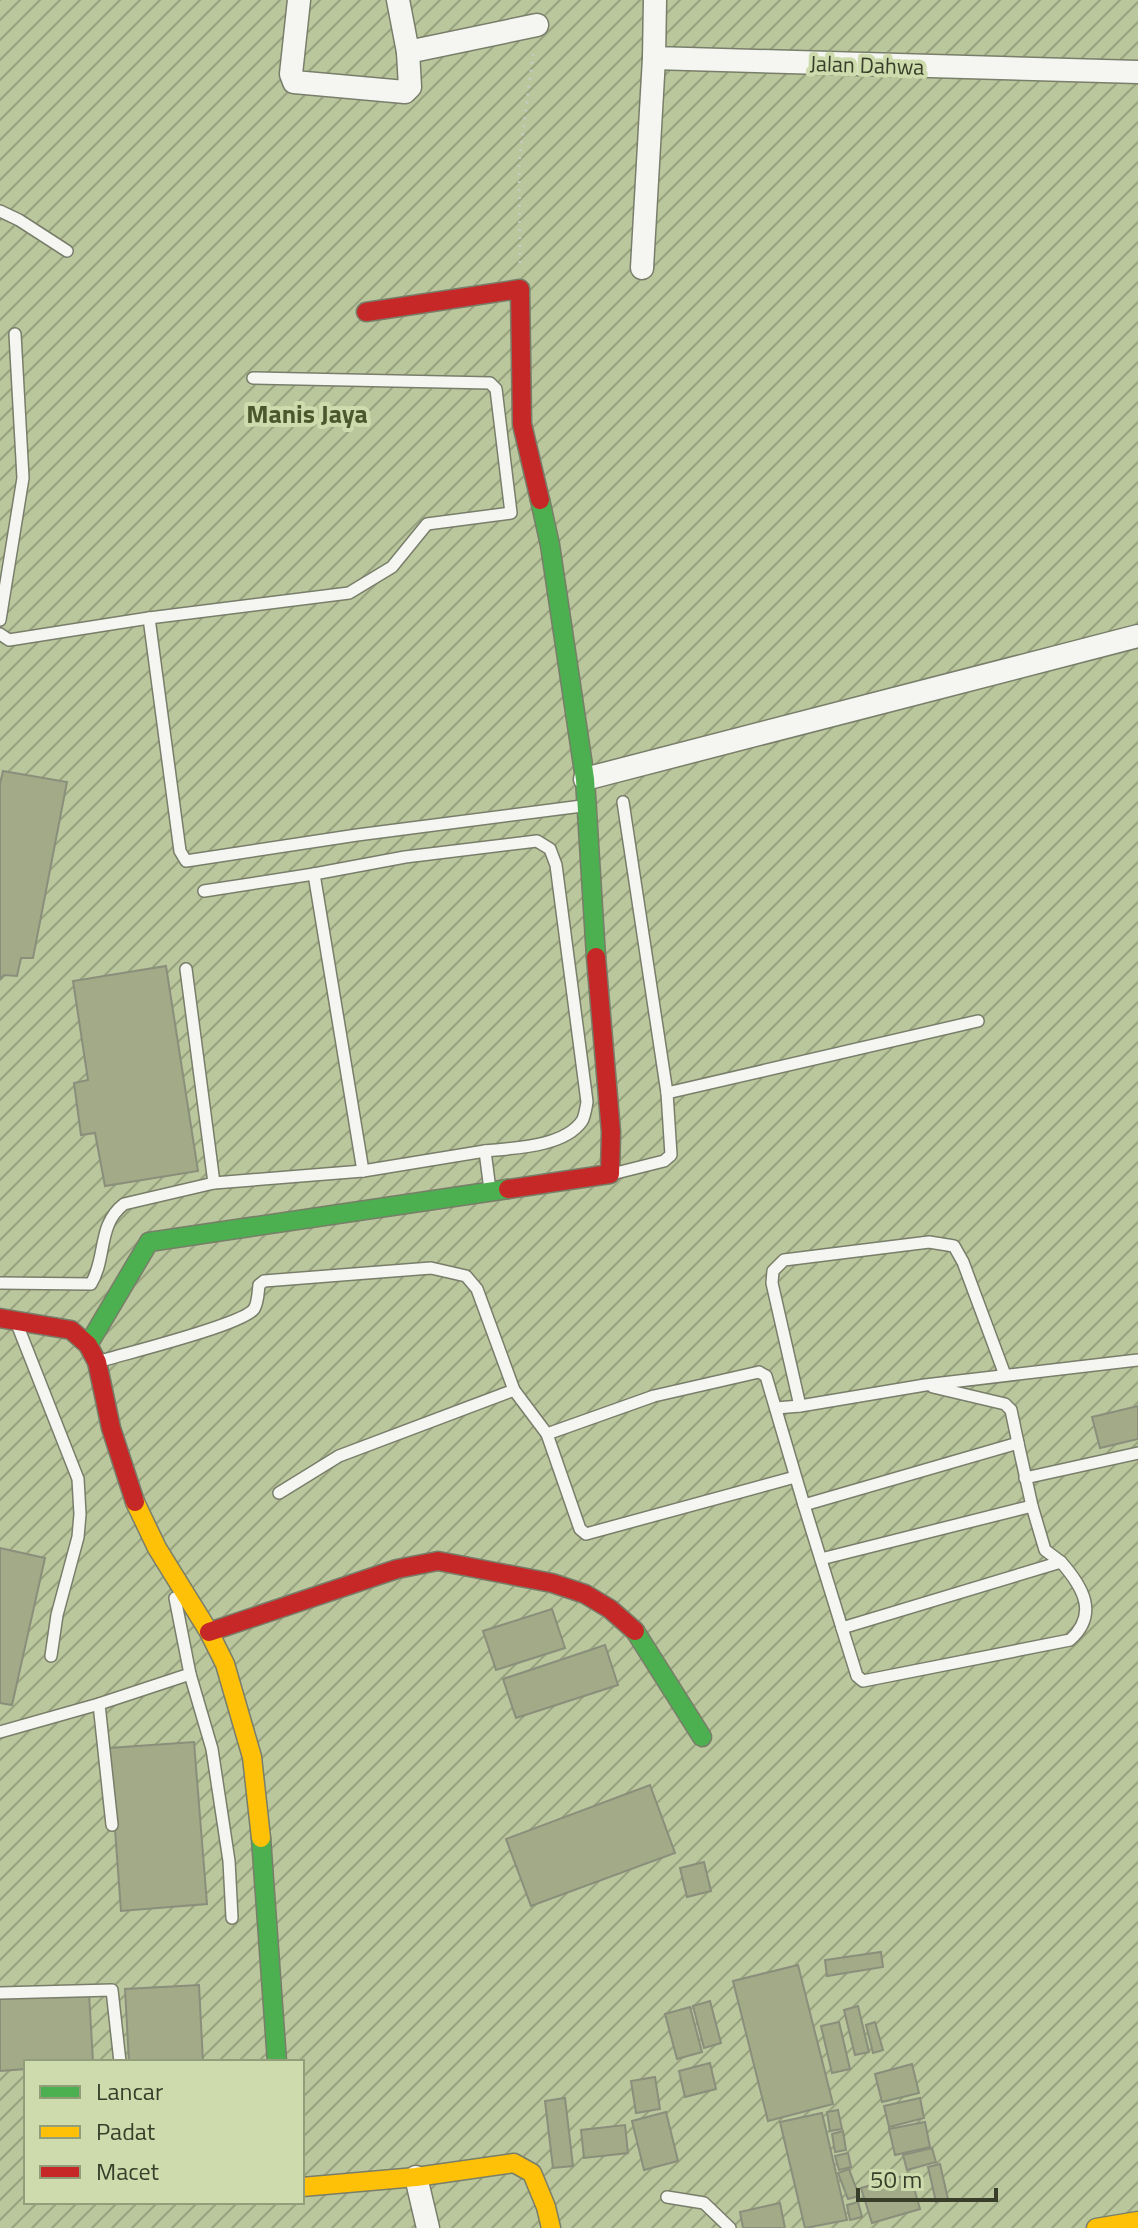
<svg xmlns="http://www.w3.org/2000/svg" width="1138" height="2228" font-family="'Titillium Web',sans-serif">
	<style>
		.industrial { fill: url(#industrial-furrows); fill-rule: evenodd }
		.building { fill: #a2aa87; stroke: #8a8f7c; stroke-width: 2 }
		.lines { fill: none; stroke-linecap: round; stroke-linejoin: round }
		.lane-casing { stroke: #787e6a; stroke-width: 14 }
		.street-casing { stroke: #787e6a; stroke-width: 25 }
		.fast-casing { stroke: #787e6a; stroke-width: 21 }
		.slow-casing { stroke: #787e6a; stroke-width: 21 }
		.jam-casing { stroke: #787e6a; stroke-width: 21 }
		.path { stroke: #c8cac2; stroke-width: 3; stroke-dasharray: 2 6; stroke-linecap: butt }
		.lane { stroke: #f5f6f2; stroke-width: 11 }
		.street { stroke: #f5f6f2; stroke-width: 22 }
		.fast { stroke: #4caf50; stroke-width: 18 }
		.slow { stroke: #ffc107; stroke-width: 18 }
		.jam { stroke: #c62828; stroke-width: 18 }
		.labels { text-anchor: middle; stroke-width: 8; stroke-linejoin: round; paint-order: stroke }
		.street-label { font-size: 22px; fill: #393e2b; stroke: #cedcad }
		.quarter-label { font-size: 26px; font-weight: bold; fill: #4c572e; stroke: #cedcad }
	</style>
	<defs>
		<pattern id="industrial-furrows" width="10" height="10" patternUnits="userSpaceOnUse" patternTransform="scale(2)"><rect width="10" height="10" fill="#bac69c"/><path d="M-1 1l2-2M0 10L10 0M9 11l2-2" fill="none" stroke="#98a27f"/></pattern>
	</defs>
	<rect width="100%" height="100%" fill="#bdc4aa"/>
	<!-- industrial -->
	<path class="industrial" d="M0,0h1138v2228h-1138zM26,2062h276v140h-276z"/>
	<!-- building -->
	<g class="building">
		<path d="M3,771l64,11 -34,176h-12l-4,18 -13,-1 -4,4v-195z"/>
		<path d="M166,966l32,205 -93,15 -10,-53 -14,2 -7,-52 14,-3 -15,-99z"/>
		<path d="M1138,1406v33l-38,9 -8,-31z"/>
		<path d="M0,1548l45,10 -33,147 -12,-2z"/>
		<path d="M552,1609l13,39 -69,22 -13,-39z"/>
		<path d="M605,1645l13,40 -102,33 -13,-39z"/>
		<path d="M194,1742l13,162 -86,7 -12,-163z"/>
		<path d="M650,1785l25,68 -144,53 -25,-67z"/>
		<path d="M704,1862l7,29 -24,6 -7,-29z"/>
		<path d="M881,1952l2,15 -56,9 -2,-16z"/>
		<path d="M798,1965l35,139 -65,17 -35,-140z"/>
		<path d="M199,1985l4,77h-74l-4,-73z"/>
		<path d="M89,1993l4,69h-67v7l-26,2v-72z"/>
		<path d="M710,2001l11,42 -17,5 -11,-42z"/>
		<path d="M858,2006l11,46 -14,3 -11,-45z"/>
		<path d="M690,2007l12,45 -25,7 -12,-45z"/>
		<path d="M839,2022l11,47 -18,4 -11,-47z"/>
		<path d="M875,2022l8,28 -10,3 -7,-28z"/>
		<path d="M710,2063l6,26 -31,8 -6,-26z"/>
		<path d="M912,2064l7,29 -37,9 -7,-28z"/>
		<path d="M655,2077l5,32 -24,4 -5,-32z"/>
		<path d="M565,2098l8,68 -20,2 -8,-67z"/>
		<path d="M920,2098l4,20 -35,9 -5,-21z"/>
		<path d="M838,2110l4,19 -12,2 -3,-19z"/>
		<path d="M666,2112l12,49 -34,9 -12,-49z"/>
		<path d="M822,2113l25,107 -42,8 -25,-106z"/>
		<path d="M925,2122l5,25 -35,8 -6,-26z"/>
		<path d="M625,2125l3,28 -44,5 -3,-28z"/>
		<path d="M843,2131l3,19 -11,2 -3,-18z"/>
		<path d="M932,2148l4,14 -29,8 -4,-15z"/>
		<path d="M848,2153l3,14 -12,3 -4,-14z"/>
		<path d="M940,2164l8,35 -12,3 -8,-35z"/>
		<path d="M849,2169l10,27 -11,3 -10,-26z"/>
		<path d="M910,2174l10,35 -48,14 -11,-35z"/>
		<path d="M858,2202l4,15 -12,3 -3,-15z"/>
		<path d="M780,2203l5,25h-42l-3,-16z"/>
	</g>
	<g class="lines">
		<!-- lane casing -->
		<g class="lane-casing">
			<g id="lane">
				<path d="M0,211l19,9 48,31"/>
				<path d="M149,618l31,233 6,10 171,-26 225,-29"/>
				<path d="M0,620l23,-142 -8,-144"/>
				<path d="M0,634l9,6 140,-22 200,-25 43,-26 35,-43 84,-11 -15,-124 -6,-6 -237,-5"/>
				<path d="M204,891l110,-17"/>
				<path d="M186,969l28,214 149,-12 122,-20 5,39"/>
				<path d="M667,1093l311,-72"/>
				<path d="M363,1171l-49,-297 91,-17 132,-16 13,8 6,16 31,237c-1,5 -2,14 -5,19 -18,26 -68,27 -97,30"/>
				<path d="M612,1174l52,-13 7,-6 -4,-62 -44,-291"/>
				<path d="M0,1283l91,1c16,-27 6,-59 33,-80l90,-21"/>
				<path d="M17,1324l61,155 2,35 -2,23 -21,78 -6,41"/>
				<path d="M101,1361c26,-8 141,-36 153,-52 4,-6 4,-16 5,-24l5,-4 167,-13 35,8 11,13 37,101 33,44 107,-38 105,-24 7,4 38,129 214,-62 14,63 -211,53"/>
				<path d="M933,1387l72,17 6,6 7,33"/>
				<path d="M800,1406l-28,-123 1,-12 11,-11 145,-18 25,4 9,16 42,113"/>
				<path d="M776,1408l24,-2 125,-21 213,-25"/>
				<path d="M547,1434l33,95 6,5 209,-57"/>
				<path d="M1025,1478l113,-25"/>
				<path d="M279,1493l60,-37 175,-66"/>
				<path d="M804,1505l38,123 219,-66 -16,-12 -13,-44"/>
				<path d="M842,1628l15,48 6,5 207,-41c29,-26 13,-53 -9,-78"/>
				<path d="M190,1674l22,75 17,112 3,57"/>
				<path d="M99,1704l13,121"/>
				<path d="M0,1732l99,-28 91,-30 -15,-76"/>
				<path d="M0,1993l112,-3 8,72"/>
				<path d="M667,2197l37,6 26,25"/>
			</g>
		</g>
		<!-- street casing -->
		<g class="street-casing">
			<g id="street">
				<path d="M299,0l-8,74 3,8 111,10 5,-5 -2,-35"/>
				<path d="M398,0l10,52 129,-27"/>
				<path d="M655,0l-1,58 484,14"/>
				<path d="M642,268l12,-210"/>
				<path d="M585,779l553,-143"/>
				<path d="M416,2177l12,51"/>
			</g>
		</g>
		<!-- fast casing -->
		<g class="fast-casing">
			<g id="fast">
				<path d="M540,500l10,45 35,234 11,178"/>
				<path d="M88,1345l61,-103 359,-53"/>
				<path d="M635,1631l67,106"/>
				<path d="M261,1838l16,224"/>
			</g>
		</g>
		<!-- slow casing -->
		<g class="slow-casing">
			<g id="slow">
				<path d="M135,1502l22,46 52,84 16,32 27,93 9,81"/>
				<path d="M302,2187l114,-10 98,-14 18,10 14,34 5,21"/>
				<path d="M1096,2228l42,-7"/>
			</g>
		</g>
		<!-- jam casing -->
		<g class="jam-casing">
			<g id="jam">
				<path d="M366,312l154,-23 2,135 18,76"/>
				<path d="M508,1189l102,-15 1,-42 -15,-175"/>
				<path d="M0,1318l71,12 17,15 9,17 14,66 24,74"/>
				<path d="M209,1632l188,-63 41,-8 114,22 33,11 25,15 25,22"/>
			</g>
		</g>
		<!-- path -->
		<path class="path" d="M520,263l-1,-101 15,-114"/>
		<!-- lane -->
		<use href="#lane" class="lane"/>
		<!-- street -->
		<use href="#street" class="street"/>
		<!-- fast -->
		<use href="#fast" class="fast"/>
		<!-- slow -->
		<use href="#slow" class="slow"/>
		<!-- jam -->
		<use href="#jam" class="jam"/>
	</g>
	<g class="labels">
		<!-- street labels -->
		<g class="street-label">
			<text transform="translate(867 65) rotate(2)" y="8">Jalan Dahwa</text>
		</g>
		<!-- quarter labels -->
		<g class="quarter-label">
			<text x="307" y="423">Manis Jaya</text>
		</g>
	</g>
	<!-- legend -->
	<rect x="24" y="2060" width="280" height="144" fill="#cedcad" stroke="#929d79" stroke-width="2"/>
	<rect x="40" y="2086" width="40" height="12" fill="#4caf50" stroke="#929d79" stroke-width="2"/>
	<text x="96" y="2100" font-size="24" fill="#393e2b">Lancar</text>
	<rect x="40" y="2126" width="40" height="12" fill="#ffc107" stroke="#929d79" stroke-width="2"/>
	<text x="96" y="2140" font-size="24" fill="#393e2b">Padat</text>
	<rect x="40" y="2166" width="40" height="12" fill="#c62828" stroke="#929d79" stroke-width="2"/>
	<text x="96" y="2180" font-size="24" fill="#393e2b">Macet</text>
	<!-- scale -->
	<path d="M858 2188v12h138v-12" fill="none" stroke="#393e2b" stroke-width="4"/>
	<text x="870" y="2188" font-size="24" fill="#393e2b" stroke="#cedcad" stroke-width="6" paint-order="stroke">50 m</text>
</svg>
